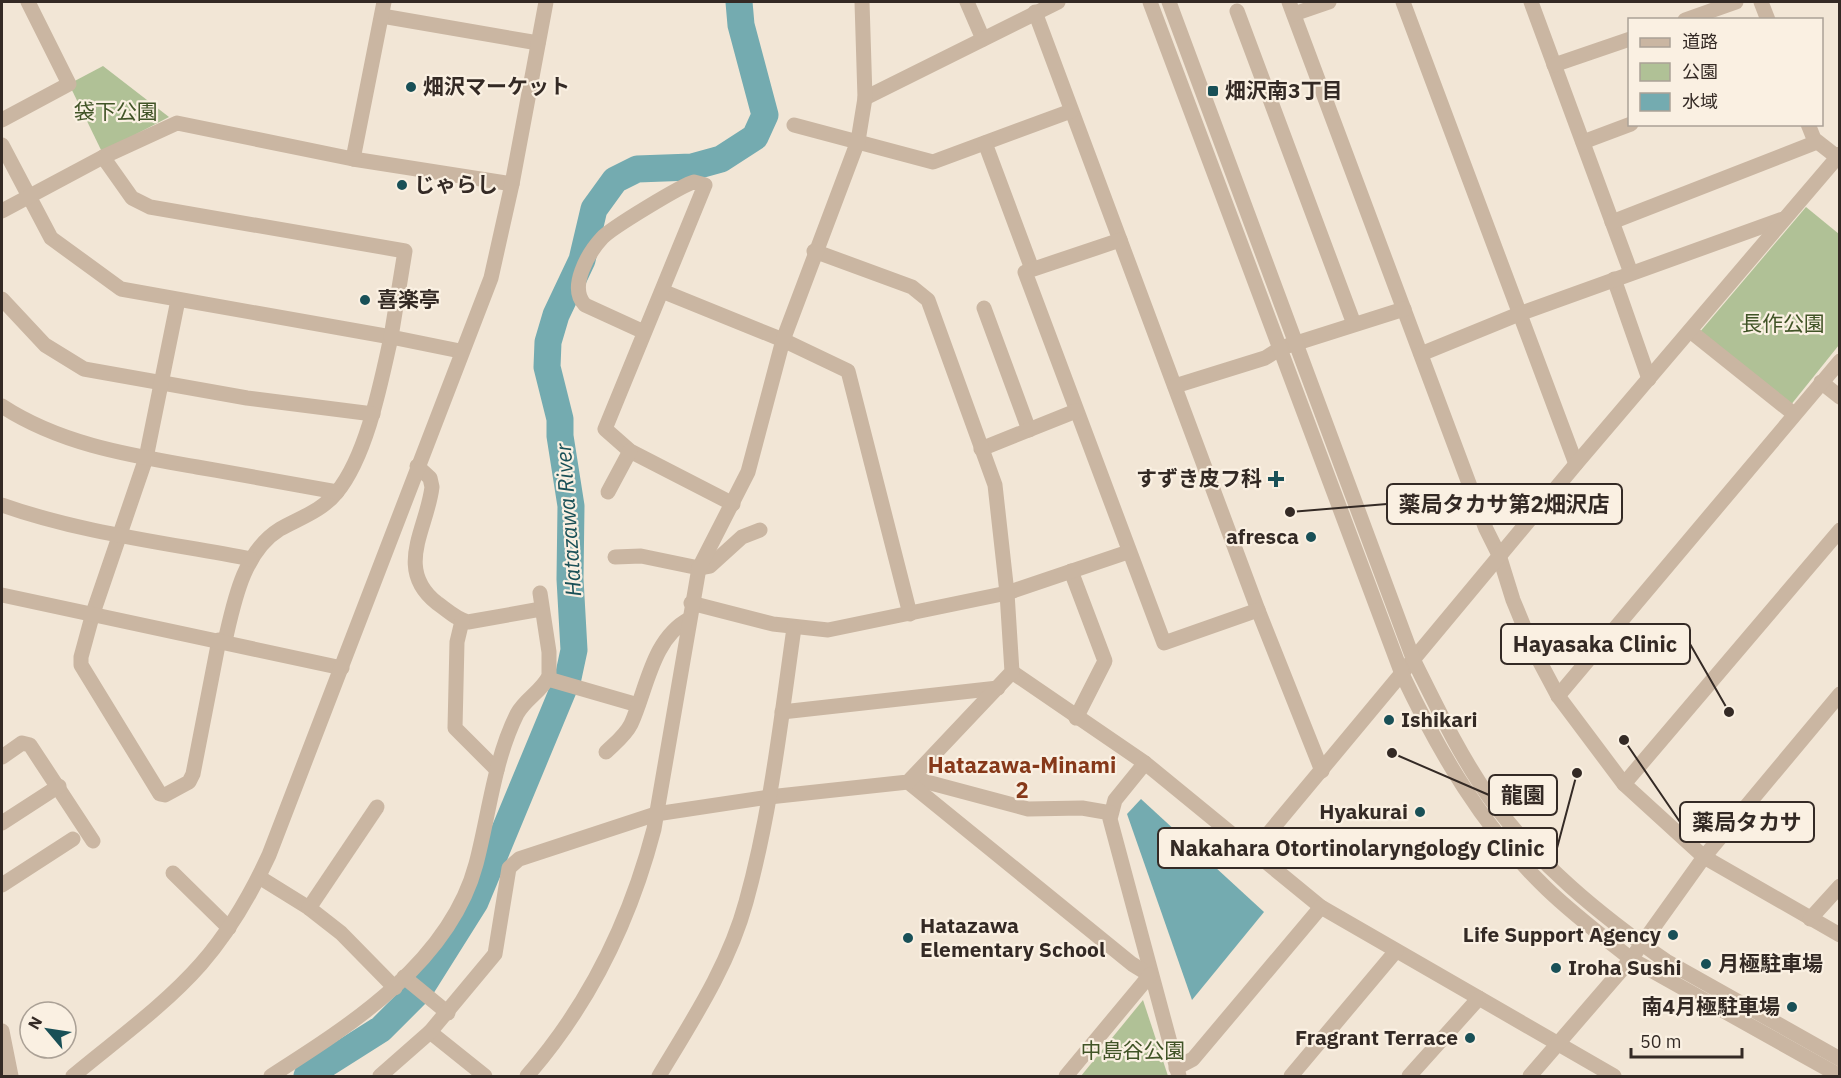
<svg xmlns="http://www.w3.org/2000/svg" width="1841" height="1078" font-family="'IBM Plex Sans','Noto Sans JP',sans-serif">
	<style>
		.green { fill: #b0c196 }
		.water { fill: #74abb0 }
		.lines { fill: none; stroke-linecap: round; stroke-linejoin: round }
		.river { stroke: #74abb0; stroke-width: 27 }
		.minor { stroke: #cab6a2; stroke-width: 15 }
		.tertiary { stroke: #cab6a2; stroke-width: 15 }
		.poi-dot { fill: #195057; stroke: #faf0e2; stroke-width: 2 }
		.labels { text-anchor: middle; stroke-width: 4.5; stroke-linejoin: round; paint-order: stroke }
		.poi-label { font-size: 21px; font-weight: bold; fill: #342a25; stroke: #faf0e2; text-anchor: start }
		.park-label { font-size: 21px; fill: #415427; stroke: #faf0e2 }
		.water-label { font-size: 22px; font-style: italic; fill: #195057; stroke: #faf0e2 }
		.neighbourhood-label { font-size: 22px; font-weight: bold; fill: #87391a; stroke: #faf0e2 }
		.leader { fill: none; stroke: #342a25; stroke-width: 2 }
		.callout-dot { fill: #342a25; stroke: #faf0e2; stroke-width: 2 }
		.callout { fill: #faf0e2; stroke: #342a25; stroke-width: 2 }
		.callout-label { font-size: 22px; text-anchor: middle; font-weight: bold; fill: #342a25 }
	</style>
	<rect width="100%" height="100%" fill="#f2e6d6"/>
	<!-- green -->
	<g class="green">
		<path d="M103,66l66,51 -67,35 -33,-68z"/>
		<path d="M1806,207l33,27v111l-49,61 -91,-73z"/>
		<path d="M1143,1000l25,76h-87z"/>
	</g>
	<!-- water -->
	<path class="water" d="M1141,799l123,113 -72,88 -65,-186z"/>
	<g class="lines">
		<!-- river -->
		<path class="river" d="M307,1076l74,-47 38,-38 56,-89 93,-224 6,-28 -4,-71 1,-73 -11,-70v-17l-13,-52 1,-25 8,-27 26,-55 12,-51 21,-29 22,-11 55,-2 29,-8 34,-22 10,-22 -24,-90 -2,-23"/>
		<!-- minor -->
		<g class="minor">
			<path d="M967,2l16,37"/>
			<path d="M1289,2l197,527 13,26 14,45 21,51 24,45 66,88 80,73 136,78"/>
			<path d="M1403,2l173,462"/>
			<path d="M1531,2l100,271"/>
			<path d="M1761,2l7,18"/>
			<path d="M1237,11l117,313"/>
			<path d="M1035,12l223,598 64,161"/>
			<path d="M1294,14l35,-12"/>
			<path d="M382,16l156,27"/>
			<path d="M1685,20l51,-18"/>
			<path d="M1554,65l76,-26"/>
			<path d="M865,98l193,-96"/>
			<path d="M2,120l67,-36 -41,-82"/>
			<path d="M1808,124l6,15 23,18"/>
			<path d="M794,125l139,37 138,-51"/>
			<path d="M1583,142l48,-18"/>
			<path d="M985,143l47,126"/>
			<path d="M2,145l49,93 70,51 270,48c-10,45 -24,118 -54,155 -14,18 -37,26 -57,37 -37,23 -46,73 -55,112"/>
			<path d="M103,157l29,41 18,9 255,44 -14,86 69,14"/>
			<path d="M353,159l31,-157"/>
			<path d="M2,211l101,-54 74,-34 176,36 159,25"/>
			<path d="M1612,222l205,-80"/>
			<path d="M1120,240l-95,32 139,371 94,-33"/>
			<path d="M1614,279l35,100"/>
			<path d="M662,291l121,49 65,31 62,243"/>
			<path d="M2,299l43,46 39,24 163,29 126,16"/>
			<path d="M178,300l-32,158 -53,155 -12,44v8l79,129 5,1 24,-13 4,-8 26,-134"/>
			<path d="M984,308l45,122"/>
			<path d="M1690,331l104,83"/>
			<path d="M644,332l-59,-27c-17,-17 3,-52 17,-67 9,-10 80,-53 92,-56l11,3 -100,244 25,22 103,53"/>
			<path d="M1421,354l98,-40 264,-95"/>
			<path d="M1821,382l19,15"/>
			<path d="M1175,386l90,-28 16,-10 123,-39"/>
			<path d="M2,406c58,38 127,49 195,61 47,8 94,17 140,25"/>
			<path d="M981,449l95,-38"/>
			<path d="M417,466l13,12 2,9c-5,42 -38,82 5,116 10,7 19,16 31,19l73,-13"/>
			<path d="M608,492l22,-41"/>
			<path d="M2,505c79,28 166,38 249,54"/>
			<path d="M615,557l26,-1 58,12 11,-2 32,-29 18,-7"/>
			<path d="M1071,571l34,90 -29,57"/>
			<path d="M2,595l340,73"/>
			<path d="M691,603l82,21 55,6 179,-37 121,-41"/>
			<path d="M462,621l-5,21 -2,86 42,42"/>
			<path d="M1012,672l133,91 176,144 293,169"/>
			<path d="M548,679l90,26"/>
			<path d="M1558,696l282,-335"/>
			<path d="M782,712l216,-24"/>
			<path d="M606,752c9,-9 19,-16 25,-28 16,-35 21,-85 58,-105"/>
			<path d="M2,757l20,-14 8,2 63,96"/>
			<path d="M1145,763l-30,37 -5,19 69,257"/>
			<path d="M912,778l116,31 54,-1 29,5"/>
			<path d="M908,782l224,182 18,11"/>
			<path d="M1624,784l216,-254"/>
			<path d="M2,823l57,-37"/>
			<path d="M1253,852l323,-388 264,-310"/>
			<path d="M173,873l56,55"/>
			<path d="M259,877l50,31 32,25 54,55"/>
			<path d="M2,885l71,-46"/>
			<path d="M309,908l68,-101"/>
			<path d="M1810,919l30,-33"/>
			<path d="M404,977l44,36"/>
			<path d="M2,1031l9,45"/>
			<path d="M430,1032l55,44"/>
			<path d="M1176,1068l17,-9 128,-152"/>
			<path d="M271,1076c80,-51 179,-114 205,-212 13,-49 18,-104 41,-150 8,-15 25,-23 32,-38v-24l-9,-59"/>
			<path d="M380,1076l50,-44 65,-78 14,-86 10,-9 137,-45 113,-17 139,-15 104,-110 -5,-79 -12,-108 -67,-185 -16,-13 -98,-36"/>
			<path d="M527,1076c62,-71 103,-155 127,-247l45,-261 49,-96 35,-132 75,-199 7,-43 -3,-96"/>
			<path d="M659,1076c33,-55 70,-111 87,-174 25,-90 35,-183 48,-274"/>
			<path d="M1066,1076l84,-101"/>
			<path d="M1291,1076l105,-125"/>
			<path d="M1409,1076l70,-78"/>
		</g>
		<!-- tertiary -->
		<g class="tertiary">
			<path d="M1150,2l252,672c37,78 81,154 145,215 26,25 55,47 84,70l209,117"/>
			<path d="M1169,2l245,659c23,46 45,93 75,136 47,66 111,118 177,164l174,98"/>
			<path d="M73,1076c43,-36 91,-70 128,-112 28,-32 50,-70 68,-109l222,-577 21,-94 34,-182"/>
			<path d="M1530,1076l101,-117 73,-102 136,-163"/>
		</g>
	</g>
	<!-- markers -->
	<g class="poi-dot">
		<circle cx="411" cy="87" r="6"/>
		<rect x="1207" y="85" width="12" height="12" rx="3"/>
		<circle cx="402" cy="185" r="6"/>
		<circle cx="365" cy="300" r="6"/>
		<path d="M1273 470h6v6h6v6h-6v6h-6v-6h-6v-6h6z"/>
		<circle cx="1311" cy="537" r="6"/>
		<circle cx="1389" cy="720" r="6"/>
		<circle cx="1420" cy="812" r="6"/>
		<circle cx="1673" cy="935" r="6"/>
		<circle cx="908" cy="938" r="6"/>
		<circle cx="1706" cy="964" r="6"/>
		<circle cx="1556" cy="968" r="6"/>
		<circle cx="1792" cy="1007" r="6"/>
		<circle cx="1470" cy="1038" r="6"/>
	</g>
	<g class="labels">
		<!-- poi labels -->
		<g class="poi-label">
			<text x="423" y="94">畑沢マーケット</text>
			<text x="1225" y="98">畑沢南3丁目</text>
			<text x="414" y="192">じゃらし</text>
			<text x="377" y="307">喜楽亭</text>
			<text x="1262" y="486" text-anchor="end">すずき皮フ科</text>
			<text x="1299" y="544" text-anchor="end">afresca</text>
			<text x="1401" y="727">Ishikari</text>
			<text x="1408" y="819" text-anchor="end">Hyakurai</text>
			<text x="920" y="933">Hatazawa<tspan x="920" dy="24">Elementary School</tspan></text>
			<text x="1661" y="942" text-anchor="end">Life Support Agency</text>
			<text x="1718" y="971">月極駐車場</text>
			<text x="1568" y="975">Iroha Sushi</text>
			<text x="1780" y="1014" text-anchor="end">南4月極駐車場</text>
			<text x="1458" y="1045" text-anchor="end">Fragrant Terrace</text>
		</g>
		<!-- park labels -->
		<g class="park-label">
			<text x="116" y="119">袋下公園</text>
			<text x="1783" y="331">長作公園</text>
			<text x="1133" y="1058">中島谷公園</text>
		</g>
		<!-- water labels -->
		<g class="water-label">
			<text transform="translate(568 520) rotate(-94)" y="8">Hatazawa River</text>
		</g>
		<!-- neighbourhood labels -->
		<g class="neighbourhood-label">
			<text x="1022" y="773">Hatazawa-Minami<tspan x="1022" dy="25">2</tspan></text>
		</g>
	</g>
	<!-- callouts -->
	<path class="leader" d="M1290 512L1387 504M1729 712L1690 644M1392 753L1489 795M1624 740L1680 822M1577 773L1557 848"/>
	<g class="callout-dot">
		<circle cx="1290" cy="512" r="6"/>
		<circle cx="1729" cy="712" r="6"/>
		<circle cx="1392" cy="753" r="6"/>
		<circle cx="1624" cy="740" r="6"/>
		<circle cx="1577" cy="773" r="6"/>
	</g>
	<g class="callout">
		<rect x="1387" y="484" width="235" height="40" rx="6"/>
		<rect x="1501" y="624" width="189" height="40" rx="6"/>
		<rect x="1489" y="775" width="68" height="40" rx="6"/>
		<rect x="1680" y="802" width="134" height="40" rx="6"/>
		<rect x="1158" y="828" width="399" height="40" rx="6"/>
	</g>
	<g class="callout-label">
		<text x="1504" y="512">薬局タカサ第2畑沢店</text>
		<text x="1595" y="652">Hayasaka Clinic</text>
		<text x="1523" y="803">龍園</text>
		<text x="1747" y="830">薬局タカサ</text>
		<text x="1357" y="856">Nakahara Otortinolaryngology Clinic</text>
	</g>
	<!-- border -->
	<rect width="1841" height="1078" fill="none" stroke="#342a25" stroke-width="6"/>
	<!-- legend -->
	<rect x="1628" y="18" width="195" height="108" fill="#faf0e2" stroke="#aba196" stroke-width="1.5"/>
	<rect x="1640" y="38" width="30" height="9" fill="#cab6a2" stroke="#aba196" stroke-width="1.5"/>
	<text x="1682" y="48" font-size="18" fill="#342a25">道路</text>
	<rect x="1640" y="63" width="30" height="18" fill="#b0c196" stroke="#aba196" stroke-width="1.5"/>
	<text x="1682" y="78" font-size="18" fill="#342a25">公園</text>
	<rect x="1640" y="93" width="30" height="18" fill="#74abb0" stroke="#aba196" stroke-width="1.5"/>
	<text x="1682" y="108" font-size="18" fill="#342a25">水域</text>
	<!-- north arrow -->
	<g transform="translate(48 1030) rotate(299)"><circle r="28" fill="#faf0e2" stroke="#aba196" stroke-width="1.5"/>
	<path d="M0-4.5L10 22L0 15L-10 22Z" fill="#195057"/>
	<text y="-9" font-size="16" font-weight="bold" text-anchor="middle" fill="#342a25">N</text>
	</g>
	<!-- scale -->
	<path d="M1631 1048v9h111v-9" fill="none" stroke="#342a25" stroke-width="3"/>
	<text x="1640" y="1048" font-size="18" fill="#342a25" stroke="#faf0e2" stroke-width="4.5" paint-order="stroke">50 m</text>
</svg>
